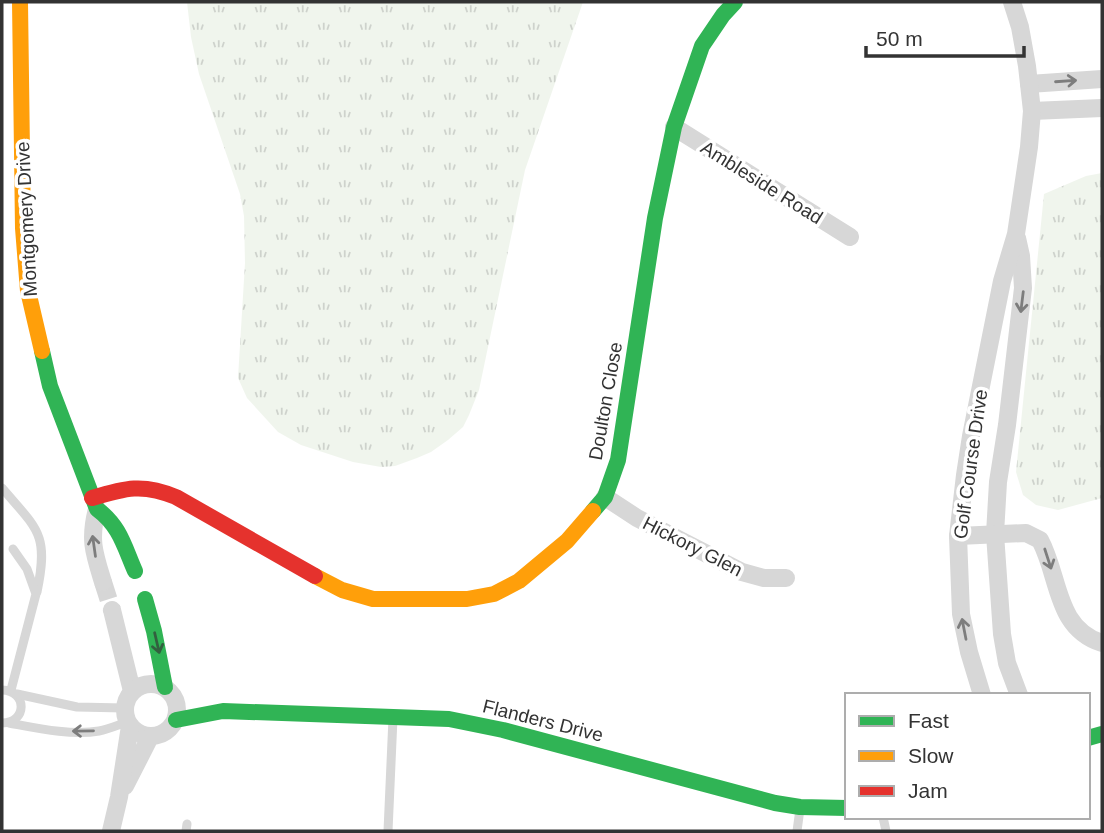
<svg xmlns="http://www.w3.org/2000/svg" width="1104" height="833" font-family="Helvetica,sans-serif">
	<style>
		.grass { fill: url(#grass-tufts) }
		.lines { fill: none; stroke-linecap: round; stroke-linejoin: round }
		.street-tunnel { stroke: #d6d6d6; stroke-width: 18; stroke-dasharray: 18 9; stroke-linecap: butt }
		.lane { stroke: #d7d7d7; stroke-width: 9 }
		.street { stroke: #d7d7d7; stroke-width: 18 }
		.fast { stroke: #30b455; stroke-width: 16 }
		.slow { stroke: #ff9f0a; stroke-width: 16 }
		.jam { stroke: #e5322d; stroke-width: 16 }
		.oneway { stroke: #7d7d7d }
		.oneway2 { stroke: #32603f }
		.labels { text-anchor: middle; stroke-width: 7; stroke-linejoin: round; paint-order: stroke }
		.street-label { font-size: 19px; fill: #333; stroke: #fff }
	</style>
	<defs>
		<pattern id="grass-tufts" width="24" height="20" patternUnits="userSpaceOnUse" patternTransform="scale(1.75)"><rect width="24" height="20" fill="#f0f5ed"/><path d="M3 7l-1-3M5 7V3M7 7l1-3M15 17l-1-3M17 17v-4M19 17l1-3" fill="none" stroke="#ced2cc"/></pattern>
	</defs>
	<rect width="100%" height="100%" fill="#fff"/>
	<!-- grass -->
	<g class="grass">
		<path d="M187,2h396l-58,168 -46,220 -10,25 -6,12 -15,13 -17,12 -14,6 -22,8 -14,1 -28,-5 -52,-17 -23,-13 -31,-34 -9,-20 7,-115 -1,-47 -4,-22 -41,-120 -8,-37z"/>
		<path d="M1102,173v325l-44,12 -22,-5 -13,-10 -7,-23 28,-278 42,-18z"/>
	</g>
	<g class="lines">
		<!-- street-tunnel -->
		<path class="street-tunnel" d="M103,582l9,28"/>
		<!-- lane -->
		<g class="lane">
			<path d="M2,488c36,42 47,46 35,104"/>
			<path d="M2,690c26,1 25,33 0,33"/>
			<path d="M11,690l25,-96 -9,-25 -14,-20"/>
			<path d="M17,694l60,13 47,1"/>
			<path d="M9,723c27,5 63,13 90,8 10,-2 19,-6 28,-9"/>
			<path d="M883,817l3,14"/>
			<path d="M186,831l1,-7"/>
			<path d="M388,831l5,-113"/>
			<path d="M797,831l3,-22"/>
		</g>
		<!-- street -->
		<g class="street">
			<path d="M1029,84l73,-5"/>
			<path d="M1032,111l70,-3"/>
			<path d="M674,127l176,110"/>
			<path d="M1017,238l4,18 2,32 -16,137 -9,57 -3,52 7,100 5,29 12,32"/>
			<path d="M605,497l32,21 105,54 22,6h22"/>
			<path d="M97,509c-8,31 -3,44 6,73"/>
			<path d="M958,536l68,-3 14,7c20,37 15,88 62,103"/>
			<path d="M112,610l20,81"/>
			<circle cx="151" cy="710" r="26"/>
			<path d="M982,695l-13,-43 -8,-38 -3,-78 7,-61 6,-39 31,-155 14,-47 13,-87 3,-36 -5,-45 -7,-39 -8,-25"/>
			<path d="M125,786l25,-49"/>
			<path d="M111,831l8,-34 11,-71"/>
		</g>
		<!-- fast -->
		<g class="fast">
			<path d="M42,351l8,35 47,123c23,17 27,37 38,62"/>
			<path d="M593,511l12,-14 13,-37 37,-242 19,-91 28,-81 21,-31 12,-13"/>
			<path d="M145,599l9,32 11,56"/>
			<path d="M176,720l47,-9 226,8 54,11 272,73 25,4 47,1"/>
			<path d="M1088,738l14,-4"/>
		</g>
		<!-- slow -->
		<g class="slow">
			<path d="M20,2l3,226 5,63 14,60"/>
			<path d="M315,576l27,14 31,9h94l27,-5 25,-13 48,-40 26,-30"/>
		</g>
		<!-- jam -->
		<path class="jam" d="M92,498c33,-10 51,-15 84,-1l139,79"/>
	</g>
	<!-- one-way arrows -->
	<defs><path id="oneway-shaft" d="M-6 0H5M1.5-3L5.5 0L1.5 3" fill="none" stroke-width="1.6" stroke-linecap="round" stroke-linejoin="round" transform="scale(1.75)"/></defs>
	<g class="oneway">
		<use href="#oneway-shaft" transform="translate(1066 81) rotate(-4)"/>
		<use href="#oneway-shaft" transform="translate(1022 302) rotate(97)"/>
		<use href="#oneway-shaft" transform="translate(94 546) rotate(-98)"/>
		<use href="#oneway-shaft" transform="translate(1048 559) rotate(72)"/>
		<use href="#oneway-shaft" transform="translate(964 629) rotate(-101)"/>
		<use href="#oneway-shaft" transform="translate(83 731) rotate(179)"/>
	</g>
	<use class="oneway2" href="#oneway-shaft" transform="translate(157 643) rotate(77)"/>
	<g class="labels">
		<!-- street labels -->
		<g class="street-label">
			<text transform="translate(762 182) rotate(32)" y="7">Ambleside Road</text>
			<text transform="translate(26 219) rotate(-93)" y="7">Montgomery Drive</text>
			<text transform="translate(605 401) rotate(-80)" y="7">Doulton Close</text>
			<text transform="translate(970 464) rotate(-82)" y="7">Golf Course Drive</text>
			<text transform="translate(693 546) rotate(27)" y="7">Hickory Glen</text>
			<text transform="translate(543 720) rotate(14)" y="7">Flanders Drive</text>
		</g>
	</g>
	<!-- border -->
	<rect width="1104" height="833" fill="none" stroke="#333333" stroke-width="7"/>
	<!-- legend -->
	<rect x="845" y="693" width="245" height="126" fill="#ffffff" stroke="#adadad" stroke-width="2"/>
	<rect x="859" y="716" width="35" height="10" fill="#30b455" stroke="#adadad" stroke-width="2"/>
	<text x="908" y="728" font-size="21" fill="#333333">Fast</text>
	<rect x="859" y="751" width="35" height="10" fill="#ff9f0a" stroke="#adadad" stroke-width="2"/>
	<text x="908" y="763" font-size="21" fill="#333333">Slow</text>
	<rect x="859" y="786" width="35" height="10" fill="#e5322d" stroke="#adadad" stroke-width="2"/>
	<text x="908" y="798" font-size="21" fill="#333333">Jam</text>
	<!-- scale -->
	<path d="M866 46v10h158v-10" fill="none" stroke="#333333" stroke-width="3.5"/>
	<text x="876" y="46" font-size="21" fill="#333333" stroke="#ffffff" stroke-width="5" paint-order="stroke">50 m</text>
</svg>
